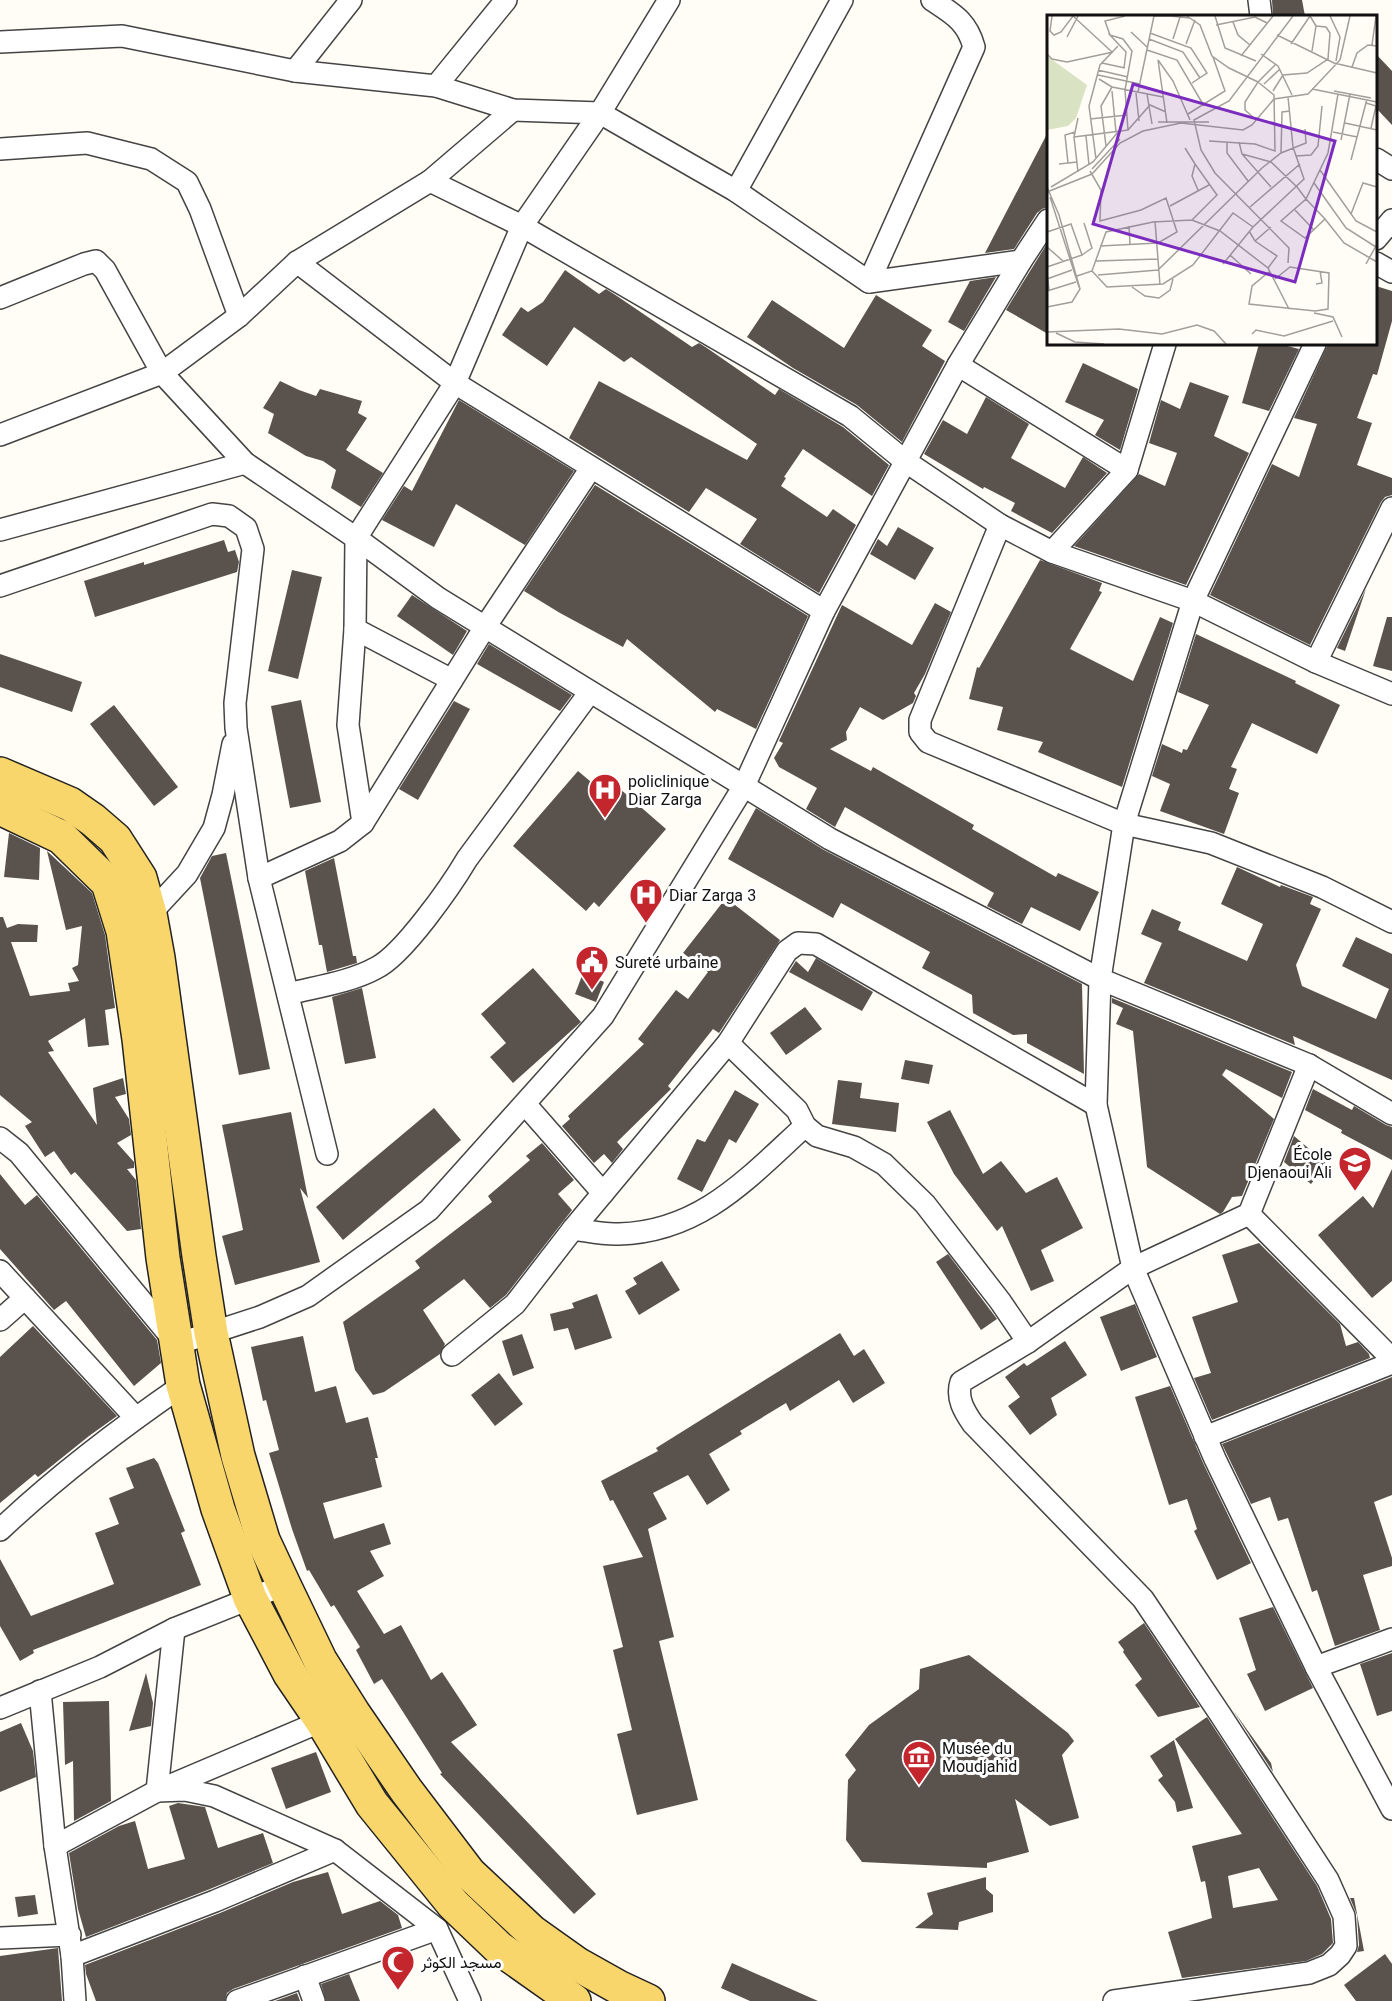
<svg xmlns="http://www.w3.org/2000/svg" width="1392" height="2001" font-family="Georgia,Vazirmatn,serif">
	<style>
		.building { fill: #5a524d; fill-rule: evenodd }
		.lines { fill: none; stroke-linecap: round; stroke-linejoin: round }
		.minor-casing { stroke: #444; stroke-width: 24 }
		.primary-casing { stroke: #222; stroke-width: 36 }
		.minor { stroke: #fff; stroke-width: 21 }
		.primary { stroke: #f9d66b; stroke-width: 33 }
		.labels { text-anchor: middle; stroke-width: 6; stroke-linejoin: round; paint-order: stroke }
		.poi-label { font-size: 16px; fill: #111; stroke: #fff; text-anchor: start }
		.inset-road { fill: none; stroke: #a09f9a; stroke-width: 1.5 }
		.view { fill: #7b2cbf; fill-opacity: 0.15; stroke: #7b2cbf; stroke-width: 3 }
		.inset-edge { fill: none; stroke: #111; stroke-width: 3 }
	</style>
	<rect width="100%" height="100%" fill="#fffdf5"/>
	<!-- building -->
	<g class="building">
		<path d="M1272,0h30l3,16h-32z"/>
		<path d="M1376,54l16,17v54l-16,-17z"/>
		<path d="M1048,132v75l-6,2 -5,4 -23,36 -29,4z"/>
		<path d="M1048,242v92l-42,-24z"/>
		<path d="M565,270l34,24 7,-5 11,7 75,51 7,-4 8,5 68,47 4,-6 64,38 46,38 -17,31 -69,-47 -19,28 2,1 -5,8 46,31 6,-8 23,16 -37,68 -79,-49 17,-25 -51,-31 -17,24 -120,-74 30,-57 148,79 10,-16 -126,-87 -7,5 -50,-35 -27,39 -45,-31 19,-28 7,5 15,-10z"/>
		<path d="M996,277l-32,54 -16,-9 22,-41z"/>
		<path d="M1376,286l16,5v30l-15,54 -4,-1 -16,44 15,5 -15,42 35,13v17l-7,2 -4,5 -71,143 -100,-50 62,-131 27,13 18,-53 -23,-6 34,-74h48z"/>
		<path d="M876,295l56,35 -10,16 23,15 -43,81 -45,-37 -64,-37 -46,-31 25,-37 72,48z"/>
		<path d="M1259,344h21l19,5 -30,62 -27,-8z"/>
		<path d="M1083,363l55,26 -18,61 -25,-15 9,-15 -39,-18z"/>
		<path d="M280,381l19,9 17,6 4,-7 42,12 -4,12 9,5 -21,32 37,23 -22,34 -30,-19 5,-18 -13,-9 -17,-5 -38,-23 6,-19 -11,-6z"/>
		<path d="M1190,382l39,14 -15,40 35,17 -63,132 -112,-39 65,-72 26,12 12,-33 -28,-10 12,-43 19,9z"/>
		<path d="M986,397l43,27 -18,34 54,30 18,-31 24,16 -55,60 -41,-22 4,-8 -31,-16 -1,2 -59,-35 19,-34 24,14z"/>
		<path d="M459,400l115,71 -49,74 -69,-41 -22,43 -52,-27 22,-34 8,5z"/>
		<path d="M595,485l213,131 -52,113 -39,-20 -2,3 -88,-73 -4,8 -63,-34 -36,-22z"/>
		<path d="M898,527l36,21 -19,32 -45,-26 8,-15 9,7z"/>
		<path d="M224,540l4,12 7,-2 4,12 -2,10 -142,45 -11,-36 60,-19v3z"/>
		<path d="M1040,560l62,23 -3,8 3,1 -32,57 63,32 27,-64 13,6 -51,164 -84,-35 5,-10 -46,-12 6,-23 -34,-8 8,-32 2,1z"/>
		<path d="M292,570l30,7 -24,102 -30,-8z"/>
		<path d="M1366,589l-21,62 -8,-3z"/>
		<path d="M412,595l55,36 -14,24 -56,-39z"/>
		<path d="M935,603l16,9 -26,62 -11,19 2,3 -3,7 -30,17 -23,-13 -14,25 1,8 -17,9 41,22 2,-4 101,58 -2,4 84,48 2,-4 41,19 -19,39 -49,-24 -9,17 -35,-18 7,-13 -149,-86 -10,20 -29,-18 11,-21 -38,-21 -5,-9 9,-15 -4,-2 63,-136 70,40z"/>
		<path d="M1387,617h5v54l-19,-5z"/>
		<path d="M1196,634l100,47 -1,2 45,22 -23,49 -65,-31 -21,44 6,2 -8,20 10,4 -15,41 -64,-23 10,-27 -18,-8 10,-32 20,9 1,-4 4,1 22,-45 -31,-13z"/>
		<path d="M489,644l83,51 -12,16 -83,-47z"/>
		<path d="M0,654l82,28 -10,30 -72,-25z"/>
		<path d="M301,700l20,102 -31,6 -19,-102z"/>
		<path d="M454,701l16,8 -52,91 -19,-11z"/>
		<path d="M114,705l64,82 -24,19 -64,-82z"/>
		<path d="M578,771l25,21 9,-10 54,47 -67,78 -5,-5 -8,9 -73,-65z"/>
		<path d="M756,808l68,42 258,134 2,90 -57,-31v-9l-14,1 -40,-22 -1,-18 -50,-27 8,-16 -89,-49 -8,15 -105,-59z"/>
		<path d="M9,833l31,15 -1,32 -35,-3z"/>
		<path d="M47,851l45,42 13,42 10,73 -10,2 4,35 -21,2 -3,-29 -37,23 6,10 -6,1 49,73 -4,-37 30,-10 3,16 -11,3 14,22 2,16 -14,8 17,19v6l-7,1 9,11 5,49 -14,2 -52,-59 -4,3 -17,-24 -9,6 -20,-31 7,-4 -32,-27v-178h3l4,11 11,-4 20,1 -1,17h-26l19,54 40,-5 -2,-8 11,-2 -7,-13 6,-3 4,-39 -16,4z"/>
		<path d="M226,853l44,216 -31,6 -39,-197 12,-22z"/>
		<path d="M334,858l19,98h3l1,7 -30,9 -5,-27h-3l-14,-74z"/>
		<path d="M1237,867l43,20 1,-2 32,12 -3,7 11,5 -25,56 6,21 74,33 13,-30 -47,-23 14,-29 36,17v126l-99,-44 2,9 -151,-62 18,-40 -21,-9 11,-25 29,13 -3,8 69,31 16,-37 -42,-20z"/>
		<path d="M726,898l54,42 -61,93 -6,-4 -45,57 3,3 -54,53 6,7 -11,14 -8,-9 -10,9 -32,-37 8,-7 -2,-3 76,-72 -6,-5 38,-49 12,9 20,-27 -25,-19z"/>
		<path d="M816,958l57,34 -11,19 -73,-39 7,-11 12,11z"/>
		<path d="M533,968l48,54 -68,61 -23,-26 16,-14 -25,-29z"/>
		<path d="M583,973l21,9 -8,20 -21,-8z"/>
		<path d="M362,988l14,70 -31,6 -13,-67z"/>
		<path d="M1112,998l180,74 -10,26 -56,-29 -4,6 52,44 -32,77 -10,1 -9,15 -3,2 -73,-47 -14,-136 -17,-7 7,-16 -11,-5z"/>
		<path d="M805,1007l17,22 -36,26 -16,-22z"/>
		<path d="M905,1060l28,5 -4,19 -28,-5z"/>
		<path d="M838,1080l24,3 -2,15 39,5 -3,29 -64,-8z"/>
		<path d="M1313,1089l39,21 2,-4 32,19 6,2v33l-51,-27 1,-3 -37,-20z"/>
		<path d="M735,1090l24,14 -23,39 -7,-4 -27,53 -25,-13 20,-40 8,3z"/>
		<path d="M434,1108l27,32 -118,100 -27,-33z"/>
		<path d="M950,1110l33,64 18,-13 25,32 31,-16 26,51 -42,22 13,31 -23,10 -29,-65 -5,5 -43,-57 -27,-52z"/>
		<path d="M291,1112l17,86 -8,-10 20,74 -85,23 -13,-49 21,-6 -21,-105z"/>
		<path d="M1294,1136l33,28 -16,20 -27,-22z"/>
		<path d="M542,1143l32,37 -16,14 14,16 -66,85 -16,13 -26,-29 -41,31 22,34 -5,10 -56,38 -11,3 -18,-25 -12,-48 77,-54 -5,-7 77,-59 -4,-6 42,-36 -4,-4z"/>
		<path d="M1392,1169v112l-20,17 -54,-63 45,-39 10,12z"/>
		<path d="M0,1174l25,31 12,-10 120,145 4,23 -27,23 -68,-85 -12,9 -54,-61z"/>
		<path d="M1259,1243l81,81 6,22 12,-4 11,12 1,4 -158,62 -18,-42 17,-5 -19,-56 46,-15 -16,-47z"/>
		<path d="M948,1254l49,65 -16,11 -45,-68z"/>
		<path d="M662,1261l18,29 -41,25 -14,-24 12,-7 -4,-6z"/>
		<path d="M597,1294l15,44 -37,12 -7,-22 -14,3 -4,-17 24,-6 -2,-5z"/>
		<path d="M1135,1304l22,53 -36,14 -21,-54z"/>
		<path d="M33,1326l84,90 -28,20 -51,41 -3,-3 -35,29v-146z"/>
		<path d="M840,1333l14,23 10,-7 21,34 -32,20 -14,-23 -49,31 -4,-8 -46,28 2,3 -33,20 21,36 -23,15 -19,-30 -35,18 14,26 -19,10 26,108 -15,4 39,159 -61,15 -20,-81 15,-4 -19,-80 10,-3 -20,-81 40,-9 -30,-57 -3,1 -9,-20 57,-30 -2,-3z"/>
		<path d="M522,1334l12,34 -21,8 -11,-35z"/>
		<path d="M303,1336l12,56 21,-6 10,37 22,-6 10,41h-3l7,29 -59,16 11,36 50,-16 7,21 -21,7 14,25 -27,15 27,43 17,-9 30,55 11,-8 35,53 -26,17 145,152 -22,20 -134,-140 2,-1 -60,-94 -8,5 -18,-34 4,-3 -26,-42 -3,2 -22,-37 -2,1 -15,-42 -23,-76 10,-3 -13,-50 -3,1 -12,-54z"/>
		<path d="M1065,1341l22,34 -36,23 6,17 -27,20 -22,-29 12,-9 -15,-20 19,-14 3,3z"/>
		<path d="M499,1373l24,31 -28,22 -24,-31z"/>
		<path d="M1392,1377v118l-18,7 18,56v8l-29,9 17,55 -45,16 -18,-56 -5,2 -24,-74 -10,3 -8,-24 -19,7 -29,-60z"/>
		<path d="M1170,1386l34,79 47,98 -34,17 -23,-49 3,-2 -10,-30 -18,6 -34,-108z"/>
		<path d="M154,1458l4,5 27,68 -4,2 20,52 -168,65 1,3 -14,8 -20,-35v-67l31,57 83,-32 -19,-51 24,-9 -10,-26 25,-10 -8,-20z"/>
		<path d="M1273,1607l40,81 -48,23 -18,-37 9,-4 -17,-52z"/>
		<path d="M1144,1623l56,84 -42,10 -23,-32 7,-6 -19,-27 1,-2 -6,-8z"/>
		<path d="M1392,1653v58l-15,5 -17,-52z"/>
		<path d="M969,1655l99,78 6,8 -12,14 17,63 -29,8 -35,-27 14,53 -42,11v5l-125,-6 -16,-22 2,-60 8,-10 -11,-15 24,-30 50,-36 1,-20z"/>
		<path d="M146,1673l7,30 -2,23 -22,5z"/>
		<path d="M109,1701l2,100 -37,20 -1,-60 -8,4 -2,-63z"/>
		<path d="M1233,1710l38,53 2,9z"/>
		<path d="M1207,1717l110,169 14,33 2,24 -11,11 -16,7 -124,17 -14,-46 44,-14 -7,-37 -4,1 -9,-36 50,-12 -67,-95zM1259,1868l19,32 -45,8 -5,-32z"/>
		<path d="M21,1723l12,28 3,26 -36,15v-60z"/>
		<path d="M1174,1740l19,68 -16,4 -2,-10 -17,-22 5,-4 -13,-20z"/>
		<path d="M316,1752l15,40 -45,17 -15,-41z"/>
		<path d="M178,1803l27,4 13,41 45,-15 10,30 -63,26 -124,48 -8,-28 -9,-56 50,-27 16,-5 13,48 37,-10 -16,-53z"/>
		<path d="M328,1872l14,42 38,-13 18,14 4,13 -169,61 -6,4 -2,8h-129l-10,-27 -1,-9 135,-52 73,-31z"/>
		<path d="M986,1877v12l7,6v17l-34,10 -1,8 -43,-2 18,-14 -6,-21z"/>
		<path d="M35,1895l3,19 -20,3 -3,-20z"/>
		<path d="M1350,1898h4l10,53 -7,1 2,-7 -2,-30z"/>
		<path d="M58,1948l4,53h-62v-45z"/>
		<path d="M1385,1954l7,10v37h-36l-12,-16z"/>
		<path d="M732,1963l86,38h-68l-29,-13z"/>
		<path d="M349,1974l11,27h-34l-5,-17z"/>
		<path d="M297,1993l3,8h-25z"/>
	</g>
	<g class="lines">
		<!-- minor casing -->
		<g class="minor-casing">
			<g id="minor">
				<path d="M1259,0l2,16"/>
				<path d="M0,42l122,-6 173,35 141,15 77,24 87,3 136,78 133,91 105,-235c-7,-26 -21,-33 -42,-47"/>
				<path d="M295,71l56,-71"/>
				<path d="M436,86l70,-86"/>
				<path d="M0,149l87,-6 64,16 36,23 13,27 39,107"/>
				<path d="M1376,159l16,10"/>
				<path d="M430,181l83,-71"/>
				<path d="M736,191l106,-191"/>
				<path d="M1376,239l16,-19"/>
				<path d="M297,262l158,121 369,228"/>
				<path d="M1376,263l16,9"/>
				<path d="M869,282l152,-21"/>
				<path d="M0,298l84,-34 12,-3 9,9 57,103 83,90 111,75 82,60 392,241 270,140 209,86 83,49"/>
				<path d="M1315,344l-122,257 -69,223 -24,155 -4,126 37,163 82,191 101,208 76,142"/>
				<path d="M958,365l169,105"/>
				<path d="M0,435l162,-62 77,-57 58,-54 133,-81 92,45 328,190 55,45 95,64 52,27 141,49 123,61 76,32"/>
				<path d="M1000,525l-80,195v12l8,10 196,82 87,19 111,44 70,35"/>
				<path d="M0,530l245,-67"/>
				<path d="M1052,552l75,-82 38,-126"/>
				<path d="M0,586l212,-72 17,2 17,12 7,21 -18,154 1,25 23,150 68,276"/>
				<path d="M355,629l97,51"/>
				<path d="M1316,662l76,-154"/>
				<path d="M363,823l-15,-98 7,-96 1,-91 99,-155 67,-157 78,-113 69,-113"/>
				<path d="M259,878l81,-37 23,-18 122,-196 106,-159"/>
				<path d="M150,914l37,-40 27,-46 9,-33 10,-51"/>
				<path d="M288,994c27,-7 63,-12 88,-26 27,-13 75,-82 91,-109l123,-167"/>
				<path d="M728,1043l69,67 8,16 12,10 37,11 30,17 41,40 75,97 28,41"/>
				<path d="M525,1104l78,89"/>
				<path d="M805,1126c-56,51 -104,106 -186,108 -15,1 -31,-3 -46,-5l155,-186 59,-92 11,-8 18,1 280,161"/>
				<path d="M0,1138l19,15 158,191 83,-27 48,-21 121,-86 174,-194 141,-230 80,-175 134,-246 63,-104 27,-41"/>
				<path d="M1249,1214l60,-149"/>
				<path d="M0,1271l136,147"/>
				<path d="M0,1320l25,-22"/>
				<path d="M452,1355l63,-51 58,-75"/>
				<path d="M1205,1437l187,-74"/>
				<path d="M0,1530c57,-54 119,-101 183,-145"/>
				<path d="M174,1629l-17,162 28,-1 29,6 121,54 102,79 33,72"/>
				<path d="M1316,1667l76,-28"/>
				<path d="M40,1691l15,155 17,110 3,45"/>
				<path d="M0,1708l100,-41 74,-38 110,-44"/>
				<path d="M55,1846l102,-55 165,-70"/>
				<path d="M0,1938l70,-3"/>
				<path d="M72,1956l143,-55 120,-51"/>
				<path d="M305,1976l9,25"/>
				<path d="M237,2001l200,-72"/>
				<path d="M1114,2001l195,-28 20,-8 11,-10 6,-9 -2,-30 -16,-36 -108,-166 -77,-115 -170,-175c-9,-13 -17,-26 -12,-42l67,-40 105,-74 116,-54 143,145"/>
			</g>
		</g>
		<!-- primary casing -->
		<g class="primary-casing">
			<g id="primary">
				<path d="M0,774l70,30 23,16 22,19 25,39 10,36 8,44 41,298 12,77 27,123 25,84 21,45 36,75 34,54 52,76 63,83 63,59 45,32 41,23 30,14"/>
				<path d="M0,808l61,29 47,46 15,48 16,108 24,219 20,127 35,124 32,89 40,76 32,47 50,83 81,100 46,44 75,53"/>
			</g>
		</g>
		<!-- minor -->
		<use href="#minor" class="minor"/>
		<!-- primary -->
		<use href="#primary" class="primary"/>
	</g>
	<!-- icons -->
	<defs>
		<g id="hospital-pin" transform="scale(1.725)"><path d="M0 17L-7.5 6A9.5 9.5 0 1 1 7.5 6Z" fill="#c4262e" stroke="#fff"/><path d="M-5-5h3v3.5h4V-5h3V5h-3V1.5h-4V5h-3Z" fill="#fff"/></g>
		<g id="civic-pin" transform="scale(1.725)"><path d="M0 17L-7.5 6A9.5 9.5 0 1 1 7.5 6Z" fill="#c4262e" stroke="#fff"/><path d="M-.6-6.5H3V-4.5H.6V-3L4-1V1h2V6H-6V1h2V-1L-.6-3ZM-1.2 2.5V6h2.4V2.5Z" fill="#fff"/></g>
		<g id="school-pin" transform="scale(1.725)"><path d="M0 17L-7.5 6A9.5 9.5 0 1 1 7.5 6Z" fill="#c4262e" stroke="#fff"/><path d="M0-5L7-2L0 1L-7-2ZM-4 1L0 2.5L4 1V4Q0 6-4 4Z" fill="#fff"/></g>
		<g id="museum-pin" transform="scale(1.725)"><path d="M0 17L-7.5 6A9.5 9.5 0 1 1 7.5 6Z" fill="#c4262e" stroke="#fff"/><path d="M0-6L6-3V-2H-6V-3ZM-5-1h2V3h-2ZM-1-1h2V3h-2ZM3-1h2V3H3ZM-6 4H6V6H-6Z" fill="#fff"/></g>
		<g id="mosque-pin" transform="scale(1.725)"><path d="M0 17L-7.5 6A9.5 9.5 0 1 1 7.5 6Z" fill="#c4262e" stroke="#fff"/><path d="M3.5-4.9A6 6 0 1 0 3.5 4.9A5 5 0 1 1 3.5-4.9Z" fill="#fff"/></g>
	</defs>
	<g fill-rule="evenodd">
		<use href="#hospital-pin" x="605" y="790"/>
		<use href="#hospital-pin" x="646" y="895"/>
		<use href="#civic-pin" x="592" y="962"/>
		<use href="#school-pin" x="1355" y="1163"/>
		<use href="#museum-pin" x="919" y="1757"/>
		<use href="#mosque-pin" x="398" y="1962"/>
	</g>
	<g class="labels">
		<!-- poi labels -->
		<g class="poi-label">
			<text x="628" y="787">policlinique<tspan x="628" dy="18">Diar Zarga</tspan></text>
			<text x="669" y="901">Diar Zarga 3</text>
			<text x="615" y="968">Sureté urbaine</text>
			<text x="1332" y="1160" text-anchor="end">École<tspan x="1332" dy="18">Djenaoui Ali</tspan></text>
			<text x="942" y="1754">Musée du<tspan x="942" dy="18">Moudjahid</tspan></text>
			<text x="421" y="1968">مسجد الكوثر</text>
		</g>
	</g>
	<!-- overview -->
	<g transform="translate(1047 15)">
		<rect width="330" height="330" fill="#fffdf5"/>
		<path d="M0,41l40,29 -11,33 -8,8 -21,4z" fill="#d9e3c4"/>
		<path class="inset-road" d="M5,1l-2,15 4,4 7,-3 12,-16 39,36M106,1h20M123,1l20,2M140,1l13,9 12,31 17,12 29,14 18,-18M168,1l10,32 31,13M263,1l6,10 -4,25M283,1l10,21 -4,24M186,7l5,13 12,10M169,10l39,-8 12,6M84,17l16,15M103,18l41,15 16,25 -15,10M63,20l-5,-14 20,-5M230,20l57,28 43,10M20,22l11,-21M102,24l34,13 17,26M126,24l7,-22M139,29l9,-24M244,29l19,-28M325,30l4,-29M100,35l30,10 27,46M0,39l5,5 15,3 46,-10M214,39l17,12 14,29M194,41l32,-40M55,48l23,5M305,52l5,-14 11,-8 9,1M77,53l2,-16 -16,-17 13,4 9,12 -7,39 3,40M51,55l30,7M51,60l42,9M52,64l13,8 51,10M217,69l16,-15M265,74l65,13M65,76l4,41M226,76l10,-16 24,-2 21,-14 2,-26 -4,-6 -10,-1M287,76l37,7M91,77l16,-76M89,78l3,28M100,79l5,30M319,88l10,3 -5,22M141,99l37,-23 -12,-34M31,103l-4,19 4,35M43,104l37,-4M111,107h51M120,108l-9,-63 15,21 17,39M298,108l32,7M286,117l24,5M39,121l3,29M27,122l54,-7 22,-25 16,7M294,125l9,-46M162,126l46,3 20,7 -1,-56 -16,-13 -13,20v8l9,8M180,127v11l21,28M192,127l3,12 29,33M59,131l-5,-40 11,-19M138,133l10,16M234,138l1,-41 8,-1M195,139l29,8 26,25 9,12 19,20 -20,19 -24,-17 25,-22 22,-46 10,-59M249,141l15,-1 7,-9 4,-40M49,144l-7,-53 11,-41 18,-19M304,145l16,-61M21,148l-3,-28 10,-3M12,149l18,-2M45,154l28,-30M273,155l36,51 21,11M43,156l11,19 -1,31 41,-11 25,-12 11,34 -19,11 -58,3M267,168l32,45 30,19M0,172l12,28 21,74 -8,13 -25,5M4,172l42,-25 25,-30M0,177l45,-18 28,-31 23,-12 38,-8 62,7 9,-5 22,-26 34,-5 32,-34 10,-44M3,182l29,90M123,191l39,-21M203,192l50,-43M248,195l19,20M304,199l12,-31 14,4M278,204l19,24 33,19M145,205l25,-25 -22,-31 -3,12 6,14M108,206l5,64M82,211l1,18M202,216l6,10 22,15 -9,12M0,217l24,-8 11,31 -35,12M208,226l16,-14M0,232l16,14M35,240l10,-7 -8,-25M183,240l21,19M49,246l62,-2M241,248l1,-15 -74,-75 -14,-23 -7,-30 35,-19 64,-85M176,249l30,-37 51,-48 -11,-32 -5,-50M319,249l11,-20M45,256l15,16 56,-3 30,-19 40,-52 20,14M223,256l-18,15 -3,18 66,7 13,-2 1,-36 -39,-6 -15,12M0,257l2,18M51,260l60,-5 104,-102 19,-15 25,-10 -1,-14M30,261l15,-5 14,-39 47,-10 39,-2 28,11 48,37 21,41M0,264l25,-9M269,269l6,-1 -2,-12M85,272l13,9 14,2 11,-8 3,-11M0,276l29,-9M267,298l19,4 9,20M0,317l72,-3 43,5 35,-9 17,6 12,13M9,318l19,9 29,2M205,319l4,-4 28,6 49,-15"/>
		<path class="view" d="M86,69l202,57 -40,141 -202,-58z"/>
		<rect width="330" height="330" class="inset-edge"/>
	</g>
</svg>
